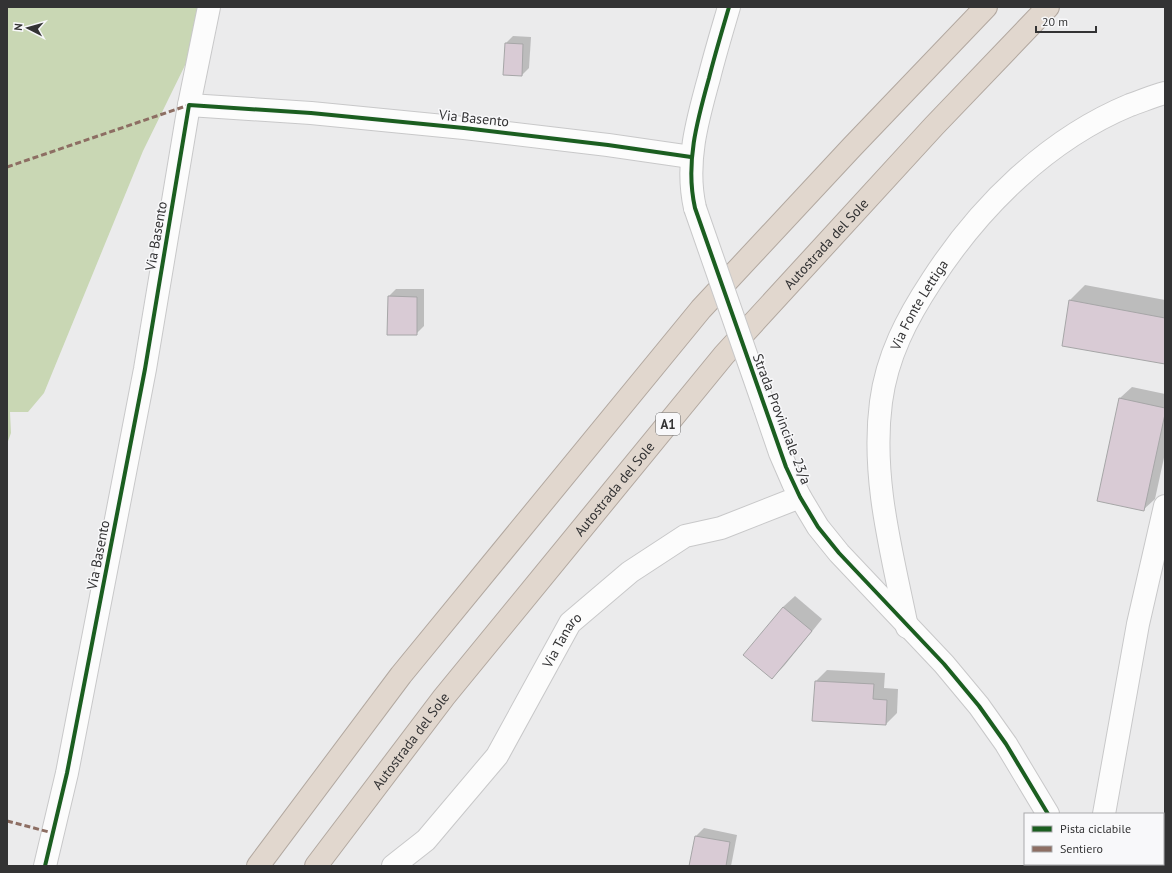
<svg xmlns="http://www.w3.org/2000/svg" width="1172" height="873" font-family="'PT Sans',sans-serif">
	<style>
		.green { fill: #c9d7b4 }
		.shadow { fill: #0003 }
		.building { fill: #d9cbd5; stroke: #a6a6a7 }
		.lines { fill: none; stroke-linecap: round; stroke-linejoin: round }
		.minor-casing { stroke: #c8c8c9; stroke-width: 24 }
		.highway-casing { stroke: #b2a8a0; stroke-width: 24 }
		.minor { stroke: #fcfcfc; stroke-width: 22 }
		.highway { stroke: #e1d7ce; stroke-width: 22 }
		.minor-bridge-casing { stroke: #c8c8c9; stroke-width: 24; stroke-linecap: butt }
		.minor-bridge { stroke: #fcfcfc; stroke-width: 22 }
		.quiet { stroke: #8d6e63; stroke-width: 3; stroke-dasharray: 6 3; stroke-linecap: butt }
		.cycleway-casing { stroke: #f8f8fa; stroke-width: 6 }
		.cycleway { stroke: #1b5e20; stroke-width: 4 }
		.labels { text-anchor: middle; stroke-width: 3; stroke-linejoin: round; paint-order: stroke }
		.shield { fill: #f8f8fa; stroke: #6e6e6f; stroke-width: 1 }
		.shield-label { font-size: 13px; font-weight: bold; fill: #333334 }
		.street-label { font-size: 14px; fill: #333334; stroke: #f8f8fa }
	</style>
	<rect width="100%" height="100%" fill="#ebebec"/>
	<!-- green -->
	<path class="green" d="M7,7h191l-6,44 -49,100 -99,242 -16,19h-18l1,21 -4,11z"/>
	<!-- shadow -->
	<g class="shadow">
		<path d="M513,36l18,1 -2,31 -7,7 -17,-31z"/>
		<path d="M1085,285l80,15v63l-102,-18 7,-45z"/>
		<path d="M396,289h28v37l-8,8 -27,-38z"/>
		<path d="M1132,387l33,7v59l-10,46 -12,11 -23,-112z"/>
		<path d="M795,596l27,23 -38,47 -12,12 -27,-23 38,-48z"/>
		<path d="M827,670l58,3 -1,15 14,1 -1,24 -11,11 -70,-43z"/>
		<path d="M704,828l33,7 -6,31h-41l6,-30z"/>
	</g>
	<!-- building -->
	<g class="building">
		<path d="M505,43l18,1 -1,32 -19,-1z"/>
		<path d="M388,296l29,1v38h-30z"/>
		<path d="M1069,300l96,18v46l-103,-18z"/>
		<path d="M1119,398l46,10v6l-21,97 -47,-10z"/>
		<path d="M783,607l29,24 -40,48 -29,-24z"/>
		<path d="M815,681l59,3 -1,15 14,1 -1,25 -74,-4z"/>
		<path d="M695,836l35,6 -4,24h-37z"/>
	</g>
	<g class="lines">
		<!-- minor casing -->
		<g class="minor-casing">
			<g id="minor">
				<path d="M189,105l20,-98"/>
				<path d="M695,208c-10,-44 2,-87 14,-130 6,-24 13,-47 20,-71"/>
				<path d="M764,406l16,47 13,30 7,14 18,30 21,26 105,111 35,42 27,38 42,70"/>
				<path id="s1" d="M907,627c-15,-74 -36,-149 -26,-225 6,-46 26,-84 51,-122 48,-74 116,-141 198,-175 12,-4 23,-9 35,-12"/>
				<path d="M1104,814l34,-190 27,-118"/>
				<path d="M1081,864l1,2"/>
				<path d="M45,866l22,-93 78,-404 44,-264 122,8 153,15 144,17 83,12"/>
				<path id="s2" d="M393,866l33,-26 71,-84 73,-133 60,-51 55,-36 36,-8 79,-31"/>
			</g>
		</g>
		<!-- highway casing -->
		<g class="highway-casing">
			<g id="highway">
				<path d="M258,866l143,-191 300,-366 151,-162 134,-140"/>
				<path id="s3" d="M316,866l128,-169 280,-342 210,-229 114,-119"/>
			</g>
		</g>
		<!-- minor -->
		<use href="#minor" class="minor"/>
		<!-- highway -->
		<use href="#highway" class="highway"/>
		<!-- minor-bridge casing -->
		<g class="minor-bridge-casing">
			<path id="minor-bridge" d="M695,208l69,198"/>
		</g>
		<!-- minor-bridge -->
		<use href="#minor-bridge" class="minor-bridge"/>
		<!-- quiet -->
		<g class="quiet">
			<path d="M7,167l182,-62"/>
			<path d="M7,821l46,12"/>
		</g>
		<!-- cycleway casing -->
		<g class="cycleway-casing">
			<g id="cycleway">
				<path d="M729,7c-7,24 -14,47 -20,71 -12,43 -24,86 -14,130l91,259 14,30 18,30 21,26 105,111 35,42 27,38 42,70"/>
				<path d="M45,866l22,-93 78,-404 44,-264 122,8 153,15 144,17 83,12"/>
			</g>
		</g>
		<!-- cycleway -->
		<use href="#cycleway" class="cycleway"/>
	</g>
	<g class="labels">
		<!-- shield labels -->
		<rect class="shield" x="656" y="413" width="24" height="22" rx="3"/>
		<g class="shield-label">
			<text x="668" y="429">A1</text>
		</g>
		<!-- street labels -->
		<g class="street-label">
			<text transform="translate(474 118) rotate(6)" y="5">Via Basento</text>
			<text transform="translate(156 236) rotate(-80)" y="5">Via Basento</text>
			<text dy="5" stroke="none"><textPath href="#s3" startOffset="805">Autostrada del Sole</textPath></text>
			<text dy="5" stroke="none"><textPath href="#s1" startOffset="333">Via Fonte Lettiga</textPath></text>
			<text transform="translate(782 419) rotate(69)" y="5">Strada Provinciale 23/a</text>
			<text dy="5" stroke="none"><textPath href="#s3" startOffset="481">Autostrada del Sole</textPath></text>
			<text transform="translate(98 555) rotate(-79)" y="5">Via Basento</text>
			<text dy="5" stroke="none"><textPath href="#s2" startOffset="285">Via Tanaro</textPath></text>
			<text dy="5" stroke="none"><textPath href="#s3" startOffset="157">Autostrada del Sole</textPath></text>
		</g>
	</g>
	<!-- border -->
	<rect width="1172" height="873" fill="none" stroke="#333334" stroke-width="16"/>
	<!-- legend -->
	<rect x="1024" y="813" width="140" height="52" fill="#f8f8fa" stroke="#a9a9ab"/>
	<rect x="1032" y="826" width="20" height="6" fill="#1b5e20" stroke="#a9a9ab"/>
	<text x="1060" y="833" font-size="12" fill="#333334">Pista ciclabile</text>
	<rect x="1032" y="846" width="20" height="6" fill="#8d6e63" stroke="#a9a9ab"/>
	<text x="1060" y="853" font-size="12" fill="#333334">Sentiero</text>
	<!-- north arrow -->
	<g transform="translate(28 28) rotate(276)" stroke="#f8f8fa" stroke-width="3" paint-order="stroke">
	<path d="M0-3L7 15L0 10L-7 15Z" fill="#333334"/>
	<text y="-6" font-size="11" font-weight="bold" text-anchor="middle" fill="#333334">N</text>
	</g>
	<!-- scale -->
	<path d="M1036 26v6h60v-6" fill="none" stroke="#333334" stroke-width="2"/>
	<text x="1042" y="26" font-size="12" fill="#333334" stroke="#f8f8fa" stroke-width="3" paint-order="stroke">20 m</text>
</svg>
